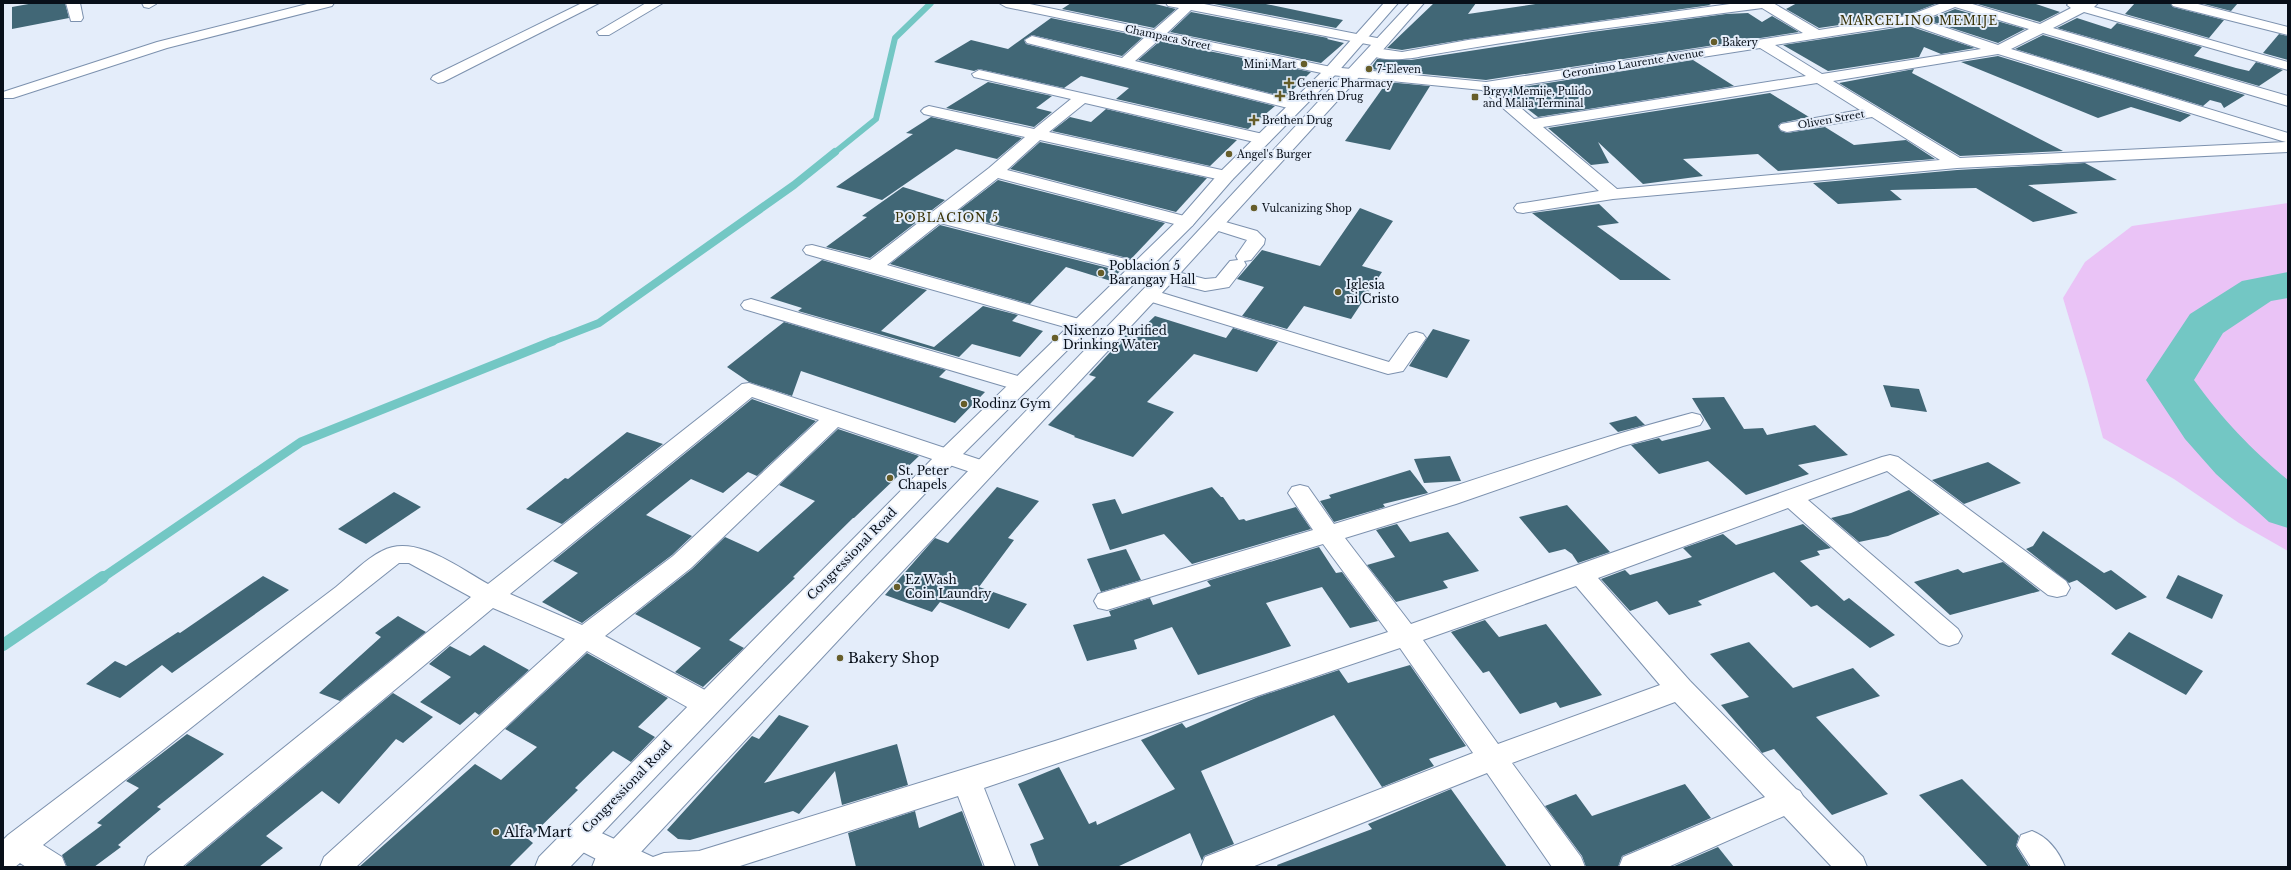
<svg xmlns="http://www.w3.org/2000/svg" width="2291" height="870" font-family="'Libre Baskerville',serif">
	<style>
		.green { fill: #eac3f6 }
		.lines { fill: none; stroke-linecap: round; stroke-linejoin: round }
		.stream-far3 { stroke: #73c7c4; stroke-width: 6 }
		.stream-far2 { stroke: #73c7c4; stroke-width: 8 }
		.stream-far1 { stroke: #73c7c4; stroke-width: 9 }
		.stream { stroke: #73c7c4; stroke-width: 12 }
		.river { fill: #73c7c4; fill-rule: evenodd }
		.building { fill: #416776 }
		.minor-casing { stroke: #7c91ae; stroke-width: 2 }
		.major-casing { stroke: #7c91ae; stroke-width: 2 }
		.minor { fill: #fff; fill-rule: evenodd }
		.major { fill: #fff; fill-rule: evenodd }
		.poi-dot { fill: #665d29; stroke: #e4edfa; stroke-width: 1.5 }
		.labels { text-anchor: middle; stroke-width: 4; stroke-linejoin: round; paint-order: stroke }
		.far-street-label { font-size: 10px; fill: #080f19; stroke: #e4edfa }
		.far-poi-label { font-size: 10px; fill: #080f19; stroke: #e4edfa; text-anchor: start }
		.far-quarter-label { font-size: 12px; letter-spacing: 1px; fill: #3a3307; stroke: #e4edfa }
		.poi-label { font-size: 12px; fill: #080f19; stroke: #e4edfa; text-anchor: start }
		.street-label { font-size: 12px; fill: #080f19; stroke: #e4edfa }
		.near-poi-label { font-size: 14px; fill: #080f19; stroke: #e4edfa; text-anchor: start }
	</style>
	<rect width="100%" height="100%" fill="#e4edfa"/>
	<!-- green -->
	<path class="green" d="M2288,203v348l-49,-28 -65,-44 -71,-41 -16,-60 -24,-80 22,-36 47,-36z"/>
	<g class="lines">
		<!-- stream-far3 -->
		<path class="stream-far3" d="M834,153l42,-34 19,-81 36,-35"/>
		<!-- stream-far2 -->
		<path class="stream-far2" d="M550,342l49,-19 195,-138 41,-33"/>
		<!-- stream-far1 -->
		<path class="stream-far1" d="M102,578l199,-136 252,-101"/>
		<!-- stream -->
		<path class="stream" d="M3,645l100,-68"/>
		<!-- river -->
		<path class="river" d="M2288,272v26l-17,3 -48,32 -29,47c30,41 55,67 94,100v48l-19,-6 -53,-48 -31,-35 -39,-59 44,-66 52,-33z"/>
	</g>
	<!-- building -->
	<g class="building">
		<path d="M34,3h31l4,15 -57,11v-22z"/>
		<path d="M1071,3h80l25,6 -22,19 -92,-19z"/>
		<path d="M1209,3h52l82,17 -7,8z"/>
		<path d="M1434,3h42l-8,11 74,-11h165l4,2 -243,34 -66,11 -15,-2z"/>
		<path d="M1797,3h141l-31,12 -88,13 -33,-19z"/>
		<path d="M1974,3h59l27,9 -20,10z"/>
		<path d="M2135,3h35l3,4 51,13 -15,18 -84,-24z"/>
		<path d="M2200,3h38l-7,8z"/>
		<path d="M1955,9l70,20 -27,14 -71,-23z"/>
		<path d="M1191,12l137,26 -1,1 17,4 -23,20 -151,-31z"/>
		<path d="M1748,13l14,9 10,-6 27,16 -313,48 -116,-11 7,-10 34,1 181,-28 134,-18z"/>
		<path d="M1051,18l92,19 -21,19 -90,-21 -8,5 2,4 249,62 -27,23 -132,-30 13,-11 -48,-12 -17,12 -85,-19 -5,2 -40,-9 37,-22 37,9z"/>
		<path d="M2077,18l34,11 6,-6 85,24 -8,9 42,12 13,3 7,-9 27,8 -24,16 -202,-58z"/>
		<path d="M1909,26l66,22 -34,6 -17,-7 -5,10 -91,14 -45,-26z"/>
		<path d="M2279,34l9,2v24l-25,-7z"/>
		<path d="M2043,35l202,60 -21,13 -3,-5 -11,-3 -7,6 -188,-57z"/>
		<path d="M1160,41l151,31 -26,25 -147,-37z"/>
		<path d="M1998,56l193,59 -11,7 -49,-15 -33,11 -137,-56z"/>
		<path d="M1693,60l41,26 -196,31 -35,-27z"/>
		<path d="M1914,69l-2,4 151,78 -103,5 -121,-73z"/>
		<path d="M988,82l64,14 -16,12 16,4 -18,15 -88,-19z"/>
		<path d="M1387,82l43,4 -40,64 -45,-9z"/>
		<path d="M1770,93l39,24 -28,6 -3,3 3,5 6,2 38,-6 29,18 52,-5 29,19 -157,12 -20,-17 -75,5 20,17 -60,8 -45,-42 11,21 -18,2 -43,-37z"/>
		<path d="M1106,109l131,31 -27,26 -158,-35 18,-14 21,5z"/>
		<path d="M931,117l91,21 -25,21 -41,-10 -74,51 -46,-13 77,-53 -7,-1z"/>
		<path d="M1040,142l167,36 -31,34 -166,-43z"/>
		<path d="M2085,163l32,17 -89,5 50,28 -45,9 -57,-34 -86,2 12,10 -64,4 -25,-21 144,-13z"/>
		<path d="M998,180l167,43 -34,36 -177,-45z"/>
		<path d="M903,187l42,13 -75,58 -44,-11 41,-30 -5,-1z"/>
		<path d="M1599,204l20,19 -22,3 74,54h-51l-88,-67z"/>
		<path d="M1360,208l33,13 -31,45 20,6 -31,47 -47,-13 -17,23 -45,-13 22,-29 -27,-8 25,-29 58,16z"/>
		<path d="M940,225l180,46 -9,10 -45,-14 -36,37 -140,-40z"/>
		<path d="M822,260l105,30 -46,41 53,16 49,-41 35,9 -6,6 31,10 -23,26 -48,-13 -13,13 -161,-46 4,-3 -32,-10z"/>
		<path d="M1155,316l71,22 7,-10 45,14 -21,30 -63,-18 -47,48 27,10 -41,45 -59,-20 1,-1 -27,-11 48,-48 -7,-2 37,-40 7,2z"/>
		<path d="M784,322l162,48 -7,7 46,15 -30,31 -154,-52 -9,25 -43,-14 -22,-15z"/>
		<path d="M1433,329l37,11 -23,38 -38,-12z"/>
		<path d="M1883,385l36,4 8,23 -36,-5z"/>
		<path d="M1724,397l20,32 19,-1 4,7 48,-10 33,30 -50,10 11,9 -63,21 -38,-34 -49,13 -28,-29 28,-7 3,3 49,-12 -19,-31z"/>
		<path d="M752,399l64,22 -59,55 -9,-4 -25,21 -32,-14 -45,36 46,21 -20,19 -90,68 -40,-21 36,-29 -25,-12z"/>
		<path d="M1636,416l9,9 -27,7 -9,-9z"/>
		<path d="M838,429l81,27 -65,62h-1l-60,59 2,1 -66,62 15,8 -41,39 -28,-15 26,-24 -66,-34 57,-45 33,-32 33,15 57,-51 -36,-16z"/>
		<path d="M627,432l36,12 -101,80 -36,-15 39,-31 3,1z"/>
		<path d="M1450,456l11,25 -37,2 -10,-24z"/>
		<path d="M1988,462l33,21 -57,21 -32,-24z"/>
		<path d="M1410,470l18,23 -45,11 2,3 -51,15 -14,-21 11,-3 -2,-3z"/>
		<path d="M997,487l42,14 -31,37 6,2 -35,47 48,17 -18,25 -69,-27 -8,10 -47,-17 50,-57 13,5z"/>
		<path d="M1212,487l9,10h2l16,23 5,-1 2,2 50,-14 15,22 -119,35 -28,-30 -54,16 -18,-46 23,-5 7,15z"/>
		<path d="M1909,490l31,24 -52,22 -29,6 -28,-24 20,-5z"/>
		<path d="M394,492l27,15 -55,37 -28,-15z"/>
		<path d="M1567,505l43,47 -32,11 -6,-9 -7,-5 -16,4 -30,-36z"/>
		<path d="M1397,524l13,18 38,-10 31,39 -36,10 5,7 -52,14 -29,-37 28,-8 -19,-27z"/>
		<path d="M1803,524l28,24 -14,3 3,4 -20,6 44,40 5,-3 46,37 -25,13 -53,-43 -6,2 -37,-35 -76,29 4,4 -33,10 -12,-14 -27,10 -29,-32 24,-9 5,5 62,-18 -9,-9 40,-14 13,11z"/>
		<path d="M2043,531l61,42 7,-3 36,27 -31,13 -39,-30 -8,3 -43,-34 7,-3z"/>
		<path d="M1319,547l17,26 6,-1 36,49 -28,7 -28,-41 -56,16 25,43 -93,29 -26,-48 -38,13 3,9 -50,12 -14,-36 38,-9 -2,-5 41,-13 3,7 58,-19 -4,-5z"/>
		<path d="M1126,549l15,31 -40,12 -14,-33z"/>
		<path d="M2003,562l37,29 -90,24 -36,-33 44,-13 5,4z"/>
		<path d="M2178,575l45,20 -11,24 -46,-21z"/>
		<path d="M263,576l26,14 -117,83 -10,-8 -42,33 -34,-14 29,-23 11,5 52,-34 2,1z"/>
		<path d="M398,616l28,16 -86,69 -21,-8 62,-56 -6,-4z"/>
		<path d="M1485,620l14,17 47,-13 56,71 -42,13 -4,-6 -36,12 -31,-43 -6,2 -32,-41z"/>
		<path d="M2129,632l74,39 -17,24 -75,-41z"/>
		<path d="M1749,642l44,46 60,-20 27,28 -64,21 72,77 -56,21 -58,-66 -12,4 -3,-4 -38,-44 28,-8 -39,-43z"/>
		<path d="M484,645l45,25 -50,45 -4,-3 -15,13 -40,-23 31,-25 -22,-13 21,-18 20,10z"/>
		<path d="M587,653l81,45 -30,29 17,10 -24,25 -18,-11 -38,37 3,2 -50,49 5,4 -24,24h-150l116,-103 26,16 36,-33 -32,-18z"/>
		<path d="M1410,665l56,81 -37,13 5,7 -52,21 -48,-72 -133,56 33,73 -30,12 -2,5 -12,-28 -73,34h-78l-9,-23 14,-5 -26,-55 41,-17 30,57 7,-3 1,4 78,-36 -34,-49 41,-17 4,5 72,-31 81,-27 9,13z"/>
		<path d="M393,693l40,24 -30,26 -7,-4 -57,65 -17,-13 -56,45 17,12 -24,19h-75z"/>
		<path d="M779,715l30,11 -45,57 133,-39 11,41 -66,20 -7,-34 -36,43 -6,-3 -103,29 -12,-1 -11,-9 85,-94 7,3z"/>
		<path d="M187,734l37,20 -67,53 4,2 -43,36 3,2 -27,20h-27l-5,-12 40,-30 -5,-2 42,-35 -13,-7z"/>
		<path d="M1962,779l57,57 -3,10 13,21h-41l-69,-72z"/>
		<path d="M1685,784l26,34 -89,38 -4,11h-32l-4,-11 -37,-50 31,-12 16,22z"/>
		<path d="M1451,789l56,78h-229l-1,-2 95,-36 -4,-5z"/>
		<path d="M915,811l4,17 43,-17 21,56h-127l-8,-34z"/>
		<path d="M1718,847l16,20h-62z"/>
	</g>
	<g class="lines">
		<!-- minor casing -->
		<g class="minor-casing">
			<g id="minor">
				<path d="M66,3h14l3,15 -2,3h-10z"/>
				<path d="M142,3h14v1l-7,4 -5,-1z"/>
				<path d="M311,3h23l-2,3 -165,42 -154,50h-10v-6l154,-50z"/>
				<path d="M582,3h17l-156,79 -5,1 -7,-4 2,-3z"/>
				<path d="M646,3h17l-54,32h-10l-2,-3z"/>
				<path d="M999,3h26l129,27 25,-22 -11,-2 -2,-3h33l183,36 7,4 -7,4 -191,-37 -24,23 164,34 155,15 317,-49 -41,-25c-113,15 -227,28 -339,48 -12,3 -47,7 -55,-4l7,-4 27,4 66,-12 269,-37h36l46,27 88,-14 35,-13h27l71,21 31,-16 -4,-3 2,-2h29l-4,4 194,55v8l-204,-58 -31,16 235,68v10l-245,-73 -32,16 277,84v19l-331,16 -344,31 -90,14 -6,-1 -3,-4 3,-4 82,-13 -117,-101 -151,-15 -171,-36 -25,22 166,41 3,3 -3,3 -5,2 -269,-67 -2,-3 7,-4 90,22 24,-22 -140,-29zM1955,7l74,22 -31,16 -75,-25zM1909,24l72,25 -159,25 -47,-29zM1760,48l46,28 -272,43 -36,-30zM1998,54l284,87 4,1 -326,16 -127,-77zM1817,83l43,27 -79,14 -2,3 2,3 6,2 85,-15 68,43 -323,29 -74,-62z"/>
				<path d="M2171,3h23l94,24v8l-115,-29z"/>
				<path d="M979,70l284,64 6,2 2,3 -2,3 -6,2 -178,-41 -36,29 177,39 6,1 2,4 -2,4 -6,1 -186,-41 -33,30 185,48 3,4 -3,4 -6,1 -188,-49 -47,37 254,64 11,-1 14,-17 8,-1 -2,-4 11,-16 -38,-12 -3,-4 3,-4 6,-1 42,12 8,8 -1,5 -13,16 -7,1 2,4 -17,22 -24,4 -265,-68 -53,42 199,56 3,4 -3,4 -7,2 -273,-77 -3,-4 3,-4 6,-1 58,15 119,-92 36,-31 -101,-23 -3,-3 3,-3 5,-2 105,23 37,-30 -97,-22 -2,-3z"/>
				<path d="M1149,289l240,73 20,-28 7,-2 7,2 3,4 -23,33 -15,3 -246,-75 -3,-4 3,-4z"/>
				<path d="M751,299l277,80 3,5 -3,5 -7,1 -7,-1 -270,-80 -3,-4 3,-4z"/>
				<path d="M749,383l244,81 3,5 -3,5 -8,3 -147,-50 -147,141 -86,68 111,60 4,8 -4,8 -10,3 -10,-3 -109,-61 -231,216h-36l4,-10 241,-218 -72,-31 -311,259h-38l4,-10 323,-260 -62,-34h-10l-356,282 19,12 4,10h-40l-6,-4 -5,4h-12v-27l5,-5 328,-248c14,-11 29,-28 46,-36 33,-18 77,17 106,33l254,-200zM752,397l67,23 -146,136 -91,69 -72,-31z"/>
				<path d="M1692,413l8,2 3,5 -3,5 -77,21 -167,58 -111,34 66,86 471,-167 8,-2 8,2 168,124 4,7 -4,7 -9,2 -9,-2 -161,-124 -79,29 150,129 4,7 -4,7 -9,3 -9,-3 -152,-135 -190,70 92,103 106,108 4,2 3,5 60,61 4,10h-35l-48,-51 -116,51h-49l4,-10 142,-60 -90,-95 -163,61 69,94 4,10h-33l-65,-94 -235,94h-51l4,-10 268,-104 -73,-105 -416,140 31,79h-30l-27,-71 -221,71h-125l-43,-22 -4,-9 4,-9 11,-4 73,34 11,-4 35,-2 356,-110 333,-109 -65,-88 -216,66 -9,-2 -4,-7 4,-7 215,-64 -25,-37 4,-6 8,-2 8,2 26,37c120,-36 237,-79 358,-111zM1576,586l84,99 -162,59 -75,-104z"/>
				<path d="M2032,831c16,6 27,21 33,36h-34l-14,-22 4,-10z"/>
			</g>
		</g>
		<!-- major casing -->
		<g class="major-casing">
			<g id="major">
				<path d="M1384,3h14l-62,71 -104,106 -40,46 -236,235 -386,406h-35l4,-10 401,-406 240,-233 40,-46 106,-104z"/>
				<path d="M1410,3h14l-64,73 -187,205 -546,586h-35l4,-10 563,-584z"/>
			</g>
		</g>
		<!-- minor -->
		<use href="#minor" class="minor"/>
		<!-- major -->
		<use href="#major" class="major"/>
	</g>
	<!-- markers -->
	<g class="poi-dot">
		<circle cx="1714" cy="42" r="4"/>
		<circle cx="1304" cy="64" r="4"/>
		<circle cx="1369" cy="69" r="4"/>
		<path d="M1287 77h4v4h4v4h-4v4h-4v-4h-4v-4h4z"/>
		<path d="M1278 90h4v4h4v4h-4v4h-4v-4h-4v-4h4z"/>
		<rect x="1471" y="93" width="8" height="8" rx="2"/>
		<path d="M1252 114h4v4h4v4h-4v4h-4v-4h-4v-4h4z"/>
		<circle cx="1229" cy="154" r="4"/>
		<circle cx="1254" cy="208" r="4"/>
		<circle cx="1101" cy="273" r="4"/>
		<circle cx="1338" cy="292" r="4"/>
		<circle cx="1055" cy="338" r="4"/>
		<circle cx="964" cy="404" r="4"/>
		<circle cx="890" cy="478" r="4"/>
		<circle cx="897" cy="587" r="4"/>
		<circle cx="840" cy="658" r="4"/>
		<circle cx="496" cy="832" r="4"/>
	</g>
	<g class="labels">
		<!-- far-street labels -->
		<g class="far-street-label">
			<text transform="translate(1168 37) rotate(12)" y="4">Champaca Street</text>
			<text transform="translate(1633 63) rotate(-9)" y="4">Geronimo Laurente Avenue</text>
			<text transform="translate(1831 119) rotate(-10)" y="4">Oliven Street</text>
		</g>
		<!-- far-poi labels -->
		<g class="far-poi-label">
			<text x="1722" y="46">Bakery</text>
			<text x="1296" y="68" text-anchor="end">Mini Mart</text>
			<text x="1377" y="73">7-Eleven</text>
			<text x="1297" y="87">Generic Pharmacy</text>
			<text x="1483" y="95">Brgy. Memije, Pulido<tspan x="1483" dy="12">and Malia Terminal</tspan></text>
			<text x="1288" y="100">Brethren Drug</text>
			<text x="1262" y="124">Brethen Drug</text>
			<text x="1237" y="158">Angel's Burger</text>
			<text x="1262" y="212">Vulcanizing Shop</text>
		</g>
		<!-- far-quarter labels -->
		<g class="far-quarter-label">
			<text x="1919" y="25">MARCELINO MEMIJE</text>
			<text x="947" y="222">POBLACION 5</text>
		</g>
		<!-- poi labels -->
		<g class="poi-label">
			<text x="1109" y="270">Poblacion 5<tspan x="1109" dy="14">Barangay Hall</tspan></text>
			<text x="1346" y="289">Iglesia<tspan x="1346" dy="14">ni Cristo</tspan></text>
			<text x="1063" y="335">Nixenzo Purified<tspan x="1063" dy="14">Drinking Water</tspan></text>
			<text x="972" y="408">Rodinz Gym</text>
			<text x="898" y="475">St. Peter<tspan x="898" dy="14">Chapels</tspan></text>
			<text x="905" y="584">Ez Wash<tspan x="905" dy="14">Coin Laundry</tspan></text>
		</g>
		<!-- street labels -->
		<g class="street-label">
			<text transform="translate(852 554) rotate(-46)" y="4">Congressional Road</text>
			<text transform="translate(627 787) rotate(-46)" y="4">Congressional Road</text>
		</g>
		<!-- near-poi labels -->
		<g class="near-poi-label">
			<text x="848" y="663">Bakery Shop</text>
			<text x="504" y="837">Alfa Mart</text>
		</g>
	</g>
	<!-- border -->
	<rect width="2291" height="870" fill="none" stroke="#080f19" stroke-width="8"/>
</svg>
